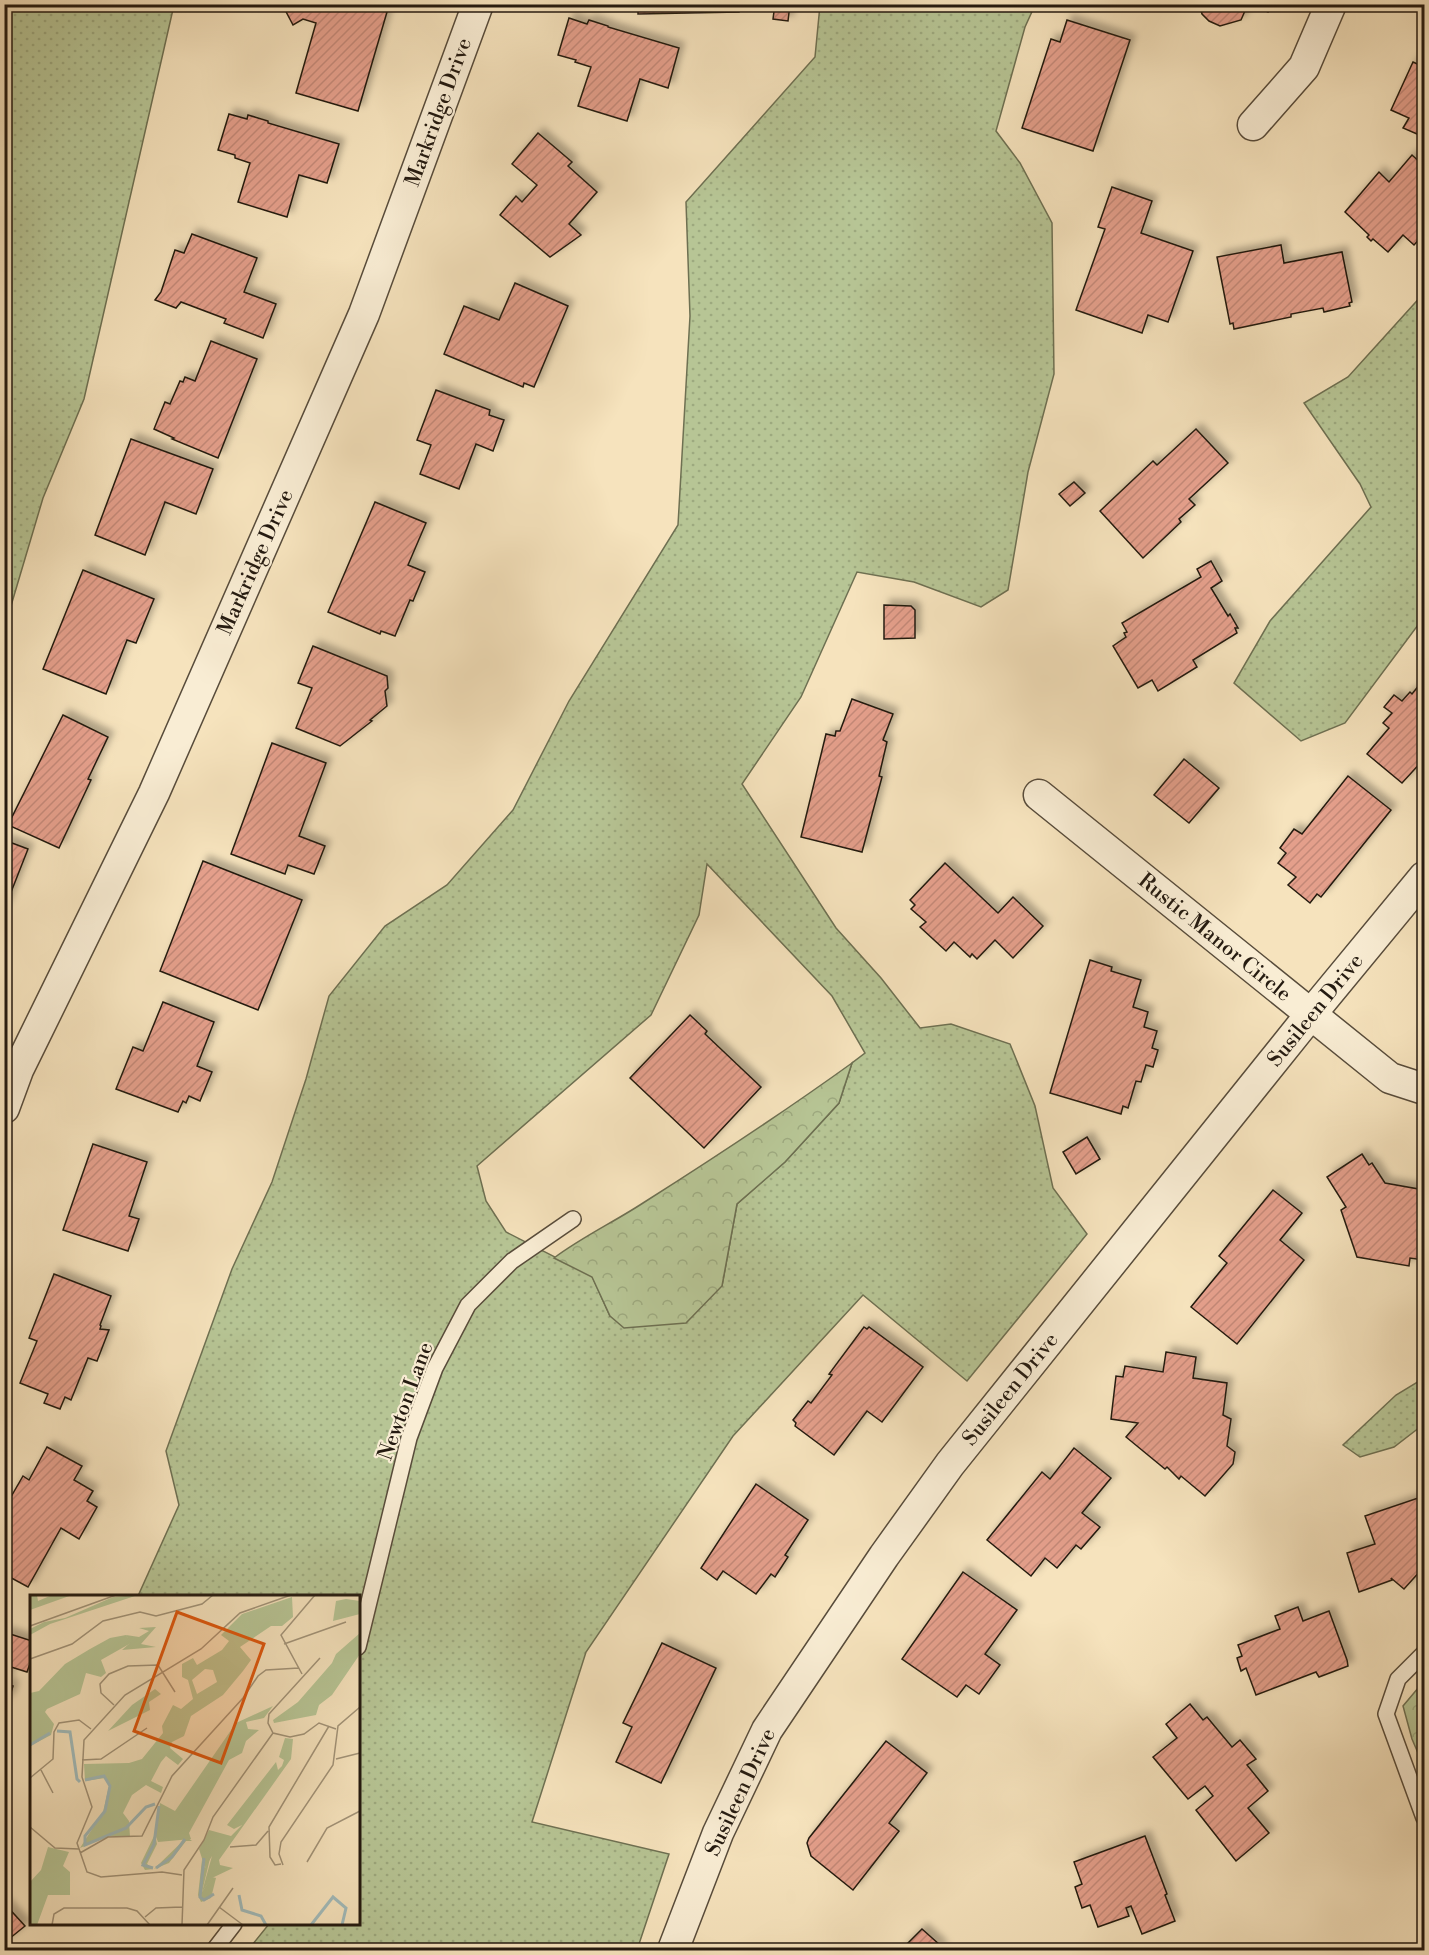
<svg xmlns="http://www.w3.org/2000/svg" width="1429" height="1955" font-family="'Libre Bodoni',serif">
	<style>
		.grass { fill: url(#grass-dots); stroke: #6e7052; stroke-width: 1.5; fill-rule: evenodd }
		.forest { fill: url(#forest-crowns); stroke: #6e7052; stroke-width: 1.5 }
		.building { fill: url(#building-hatch); stroke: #241a10; stroke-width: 1.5; filter: url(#shadow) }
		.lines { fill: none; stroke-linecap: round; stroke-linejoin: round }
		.service-casing { stroke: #584c3b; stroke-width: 18 }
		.minor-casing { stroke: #584c3b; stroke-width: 33 }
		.service { stroke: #f9edd4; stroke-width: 15 }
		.minor { stroke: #f9edd4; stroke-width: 30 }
		.labels { text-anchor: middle; stroke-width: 4.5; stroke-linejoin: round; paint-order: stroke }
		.street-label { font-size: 21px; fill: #241a10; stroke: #f9edd4 }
		.inset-river { fill: none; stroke: #a1bbbb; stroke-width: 3 }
		.inset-road { fill: none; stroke: #a29378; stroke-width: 1.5 }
		.view { fill: #de560c; fill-opacity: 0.15; stroke: #de560c; stroke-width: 3 }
		.inset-edge { fill: none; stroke: #241a10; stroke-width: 3 }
	</style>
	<defs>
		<pattern id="grass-dots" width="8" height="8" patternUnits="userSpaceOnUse" patternTransform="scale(1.5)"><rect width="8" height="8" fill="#b7c595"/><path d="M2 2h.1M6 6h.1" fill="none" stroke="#9da97f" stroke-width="1.8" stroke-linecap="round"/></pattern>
		<pattern id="forest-crowns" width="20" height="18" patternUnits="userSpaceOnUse" patternTransform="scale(1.5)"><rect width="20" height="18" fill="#b7c595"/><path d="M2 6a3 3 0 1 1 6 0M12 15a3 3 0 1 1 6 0" fill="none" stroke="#9da97f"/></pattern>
		<pattern id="building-hatch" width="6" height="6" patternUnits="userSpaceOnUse" patternTransform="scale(1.5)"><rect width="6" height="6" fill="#e49f8b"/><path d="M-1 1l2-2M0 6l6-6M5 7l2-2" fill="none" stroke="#c38877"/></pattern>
		<filter id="shadow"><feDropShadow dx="5.5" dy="-5.5" stdDeviation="3" flood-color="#0004"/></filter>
	</defs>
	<rect width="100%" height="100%" fill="#f6e3bd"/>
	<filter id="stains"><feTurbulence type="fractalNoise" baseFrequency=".00333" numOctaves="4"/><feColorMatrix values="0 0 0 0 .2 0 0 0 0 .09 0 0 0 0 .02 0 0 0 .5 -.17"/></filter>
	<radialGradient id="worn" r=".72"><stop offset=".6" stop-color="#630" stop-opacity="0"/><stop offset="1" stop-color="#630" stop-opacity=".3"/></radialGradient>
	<!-- grass -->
	<g class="grass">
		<path d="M5,4l169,1 -90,394 -41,99 -38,128z"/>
		<path d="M820,5h215l-10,22 -29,104 24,32 32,60 2,151 -26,98 -20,118 -27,17 -67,-25 -57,-10 -56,125 -59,87 94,144 45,50 39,50 31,-4 59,20 25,62 18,82 34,46 -120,147 -104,-86 -130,141 -147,216 -54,170 137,32 -32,96h-389l21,-26h89v-328h-220l41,-91 -13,-54 66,-182 40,-87 34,-103 23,-83 56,-70 62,-41 66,-75 56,-109 109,-176 12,-209 -4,-114 129,-145zM707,864l125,132 33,57 -13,10 -13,40 -54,59 -48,42 -15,82 -112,30 -18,-40 -86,-44 -20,-31 -9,-35 174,-151 48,-100z"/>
		<path d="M1424,293v324l-79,106 -44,18 -67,-58 36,-62 101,-114 -11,-23 -56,-81 44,-26z"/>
		<path d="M1424,1378v46l-30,23 -34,10 -17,-12 53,-50z"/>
	</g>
	<!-- forest -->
	<g class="forest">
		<path d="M852,1063l-13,40 -54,59 -48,42 -15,82 -36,37 -62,5 -14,-12 -18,-39 -38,-19c28,-21 60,-36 89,-55 71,-45 141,-91 209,-140z"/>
		<path d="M1424,1681v86l-12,-28 -9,-33z"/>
	</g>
	<!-- building -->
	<g class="building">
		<path d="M282,4h81l24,8 -29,99 -62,-18 20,-70 -13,-4 -10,6z"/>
		<path d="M638,4h101v8l-101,2z"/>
		<path d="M775,4h15l-2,17 -15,-2z"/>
		<path d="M1199,4h49l-7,16 -21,6 -11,-5 -7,-7z"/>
		<path d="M1251,4h20l-3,8z"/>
		<path d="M569,18l18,6 2,-4 19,6v1l71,21 -11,40 -28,-9 -13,42 -49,-15 13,-39 -16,-5 1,-2 -18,-5z"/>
		<path d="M1067,20l63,20 -37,111 -71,-23 29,-89 9,3z"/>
		<path d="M1413,62l11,5v59l-2,-2 -5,10 -14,-6 6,-10 -18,-8z"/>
		<path d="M229,114l18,5 1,-4 20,6v2l71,21 -12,39 -28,-8 -12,42 -49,-15 12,-39 -15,-5v-3l-17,-5z"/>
		<path d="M538,133l34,29 -4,4 29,26 -28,32 12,11 -31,22 -50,-42 16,-19 6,6 15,-17 -25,-21z"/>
		<path d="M1412,155l12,11v49l-3,4 3,4v11l-10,11 -11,-10 -15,17 -15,-13 -2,2 -4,-4 2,-2 -24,-23 34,-40 10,10z"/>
		<path d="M1112,187l40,14 -11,32 52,18 -25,71 -20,-7 -6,18 -66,-23 29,-81 -7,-2z"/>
		<path d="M192,234l65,24 -13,34 32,12 -13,34 -39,-15 2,-4 -45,-17 -5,6 -21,-8 6,-8 14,-42 9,3z"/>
		<path d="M1281,245l3,18 58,-11 10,50 -3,1 1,3 -26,6 -1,-4 -32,6v3l-57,12 -1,-6 -3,1 -13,-67z"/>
		<path d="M515,283l53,23 -34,81 -10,-4 -1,4 -79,-33 20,-48 35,14z"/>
		<path d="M211,341l46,18 -39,99 -46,-19 2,-1 -20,-9 11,-27 5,2 10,-23 3,1 2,-5 10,4z"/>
		<path d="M436,390l54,20 -1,5 15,5 -11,31 -17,-7 -17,45 -39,-15 11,-29 -14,-5z"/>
		<path d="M1196,429l32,34 -39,36 6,6 -16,14 2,3 -38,36 -43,-47 53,-50 4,4z"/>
		<path d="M131,439l82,30 -17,45 -31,-12 -20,53 -50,-20z"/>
		<path d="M1074,482l11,11 -15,13 -11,-12z"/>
		<path d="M375,502l51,21 -18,42 17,7 -12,29 -3,-1 -15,36 -14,-5 -1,3 -52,-22z"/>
		<path d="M1211,561l11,20 -11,7 17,28 2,-2 8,14h-3l2,5 -44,27 4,7 -39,24 -6,-11 -14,8 -25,-42 13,-9 -2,-4 3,-1 -5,-9 79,-46 -4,-8z"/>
		<path d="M83,570l71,29 -18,44 -9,-3 -21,54 -63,-25z"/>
		<path d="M884,605l27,1 4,4v28l-31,1z"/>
		<path d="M313,646l74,30 1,12 -3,3 2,15 -17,14 2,1 -32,25 -44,-18 16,-40 -14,-5z"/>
		<path d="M1424,679v80l-22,24 -35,-29 22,-26 -6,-5 9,-10 -8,-6 10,-12 8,6 8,-9 2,2z"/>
		<path d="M852,699l41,15 -10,26 4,2 -8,34 3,1 -20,75 -61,-15 25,-103 9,2 1,-5h4z"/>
		<path d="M63,715l45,22 -20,42 3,1 -32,68 -51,-23z"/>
		<path d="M272,743l54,20 -27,73 26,10 -11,28 -26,-9 -3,9 -54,-20z"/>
		<path d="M1184,759l35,29 -30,35 -35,-28z"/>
		<path d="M1348,776l43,34 -70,87 -4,-3 -7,9 -22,-18 8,-8 -18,-14 8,-10 -6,-5 14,-19 8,5z"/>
		<path d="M4,840l24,9 -24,61z"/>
		<path d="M203,861l99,39 -44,110 -98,-39z"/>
		<path d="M945,863l53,50 15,-16 30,29 -30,32 -18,-18 -18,19 -5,-5 -2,3 -16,-15 -8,9 -26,-24 6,-5 -15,-13 4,-4 -5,-5z"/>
		<path d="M1090,960l22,7 -1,4 30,9 -8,27 15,5 -4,15 13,4 -5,17 6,2 -5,17 -7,-2 -5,17 -5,-1 -8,27 -5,-2 -2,8 -71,-21z"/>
		<path d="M163,1002l51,20 -17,44 15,6 -12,29 -11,-5 -3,7 -3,-2 -5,11 -62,-23 17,-42 10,4z"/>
		<path d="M690,1015l17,16 -2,3 56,53 -57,61 -74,-70z"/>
		<path d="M1087,1137l13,22 -24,15 -13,-22z"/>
		<path d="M93,1144l54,18 -18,54 10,3 -11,32 -65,-21z"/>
		<path d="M1362,1154l7,11 3,-2 13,20 39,7v70l-14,-2 -1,8 -52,-9 -16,-47 5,-3 -19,-30z"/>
		<path d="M1273,1190l29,23 -22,27 24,20 -67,84 -46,-37 36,-44 -8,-7z"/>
		<path d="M54,1274l57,22 -11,29 1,1 -1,3 9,1 -12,31 -9,-3 -17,42 -6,-3 -5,12 -16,-6 4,-9 -28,-11 17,-42 -8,-3z"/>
		<path d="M864,1327l3,2 2,-2 54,40 -41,55 -15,-11 -33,44 -39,-29 1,-3 -3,-3 15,-19 3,2 21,-28 -3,-1z"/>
		<path d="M1166,1352l30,5 -3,21 34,5 -4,32 8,4 -4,27 8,6 -2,12 -28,32 -24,-20 -2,3 -12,-12 -2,2 -39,-32 12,-14 -27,-4 5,-43 7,1 2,-11 38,6z"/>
		<path d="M47,1447l35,19 -8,14 19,11 -6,10 10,6 -18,32 -18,-11 -33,59 -24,-13v-65l19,-33 6,4z"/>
		<path d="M1074,1448l37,30 -29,35 18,14 -19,22 -5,-4 -19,23 -12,-10 -14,18 -44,-36 55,-68 8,7z"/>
		<path d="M756,1484l52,36 -23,35 3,2 -13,20 -4,-3 -15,20 -33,-23 -6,9 -16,-12z"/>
		<path d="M1424,1496v70l-4,1 2,2 -18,20 -13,-11 1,2 -33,12 -12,-39 28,-9 -10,-28z"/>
		<path d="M963,1572l54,38 -32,44 15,11 -21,29 -13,-9 -9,12 -55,-38z"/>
		<path d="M1298,1607l5,14 26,-10 18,49 1,6 -29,11 -3,-5 -60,23 -10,-27 -5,3 -4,-13 5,-2 -4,-11 42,-16 -5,-13z"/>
		<path d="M4,1632l28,9v17l-5,14 -16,-5 -5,17 7,2 -4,13 -3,-1 -2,7z"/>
		<path d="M662,1643l54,25 -55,115 -45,-21 16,-35 -9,-4z"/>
		<path d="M1190,1704l13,16 4,-3 25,30 8,-7 16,19 -9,6 21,26 -20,17 21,25 -33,28 -40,-51 17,-14 -8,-10 -17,13 -35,-42 24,-19 -11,-14z"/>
		<path d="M886,1741l41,32 -38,50 10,8 -46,59 -42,-34 -4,-13 2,-5z"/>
		<path d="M1145,1836l22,58 -2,1 10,26 -33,13 -11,-28 -5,2 3,8 -31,11 -8,-22 -8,3 -7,-21 7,-3 -8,-22z"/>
		<path d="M4,1903l21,23 -21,17z"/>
		<path d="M922,1929l18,16 -2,1 5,4h-42z"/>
	</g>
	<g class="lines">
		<!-- service casing -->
		<g class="service-casing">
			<g id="service">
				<path d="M358,1647l51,-209 26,-70 33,-63 44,-44 61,-42"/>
				<path d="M1424,1653l-26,26 -12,35 38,104"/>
				<path d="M214,1950l20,-26"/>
			</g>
		</g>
		<!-- minor casing -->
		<g class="minor-casing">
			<g id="minor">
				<path d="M1253,125l51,-58 27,-63"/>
				<path d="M1039,795l351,283 34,11"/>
				<path d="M4,1108l14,-38 136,-277 210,-479 114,-310"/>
				<path d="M673,1950l45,-117 49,-103 117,-174 66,-92 361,-450 113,-137"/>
			</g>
		</g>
		<!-- service -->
		<use href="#service" class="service"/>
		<!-- minor -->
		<use href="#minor" class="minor"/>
	</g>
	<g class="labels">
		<!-- street labels -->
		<g class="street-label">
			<text transform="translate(438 112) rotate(-70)" y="7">Markridge Drive</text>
			<text transform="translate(255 562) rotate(-66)" y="7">Markridge Drive</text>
			<text transform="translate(1215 937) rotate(39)" y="7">Rustic Manor Circle</text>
			<text transform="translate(1315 1010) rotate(-51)" y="7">Susileen Drive</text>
			<text transform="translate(1010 1389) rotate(-51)" y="7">Susileen Drive</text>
			<text transform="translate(405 1401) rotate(-70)" y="7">Newton Lane</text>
			<text transform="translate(740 1792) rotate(-65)" y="7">Susileen Drive</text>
		</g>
	</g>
	<!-- overview -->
	<g transform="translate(30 1595)">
		<rect width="330" height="330" fill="#f6e3bd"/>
		<path d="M7,0l1,6 14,-6h20l-42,15v-14zM108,0l-88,29 -20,11v-6l14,-7 21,-4 48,-21zM262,2l1,20 -11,9h-11l-31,21 11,13 -8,11 -20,24 -32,21 -7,20 -12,6 -2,6 13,11 -5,6 -12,-9 -5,6 -10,19 12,6 -2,6 -15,-8 -14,10 -9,18 6,8 1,16 -23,-1 -27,12 23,-36 6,-26 -4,-8 -20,3 -1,-17 45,-1 13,-4 21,-26 -1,-7 11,-21 8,4 12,-10 -5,-19 -6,-3v-13l11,-6 4,7 25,-15 7,-9 -8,-6 21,-21zM175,74l8,1 4,12 -20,12 -5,-14zM316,4l14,2v13l-27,7 3,-20zM330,38v21l-28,41 -13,10 -3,10 -42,8 -1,-3 25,-18 34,-39 4,-9zM96,40l5,8 -30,17 5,13 -5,4 -15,-4 -6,21 -33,15 -2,3 9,12 -3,11 -21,11v-53l9,-2 26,-27 25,-15 20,-11zM125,94l6,5 -12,8 1,8 -42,21 24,-26zM243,111l-9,12 -18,4 2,7 11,1 -13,11 -4,12 -13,7 -40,73 2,6 -33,3 -3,-8 5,-31 15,8 61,-88zM255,143l8,1 -2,20 -72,101 1,5 13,3 -21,10 -10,14 10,-36 -7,12 -6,-19 10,-19 22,6 11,-11 -8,4 -7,-4 49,-63 2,8 4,-4 2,-6 -5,-3zM18,252l21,5 -6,14 7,6v23h-22l-11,30h-7v-43l11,-12z" fill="#b7c595" fill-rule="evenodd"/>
		<path d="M126,32l-15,17 15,3 -34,3 8,-7 -4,-8 13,2 10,-6 -10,-3zM125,239l2,10 -10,20 6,5 -8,1 -4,-7zM157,242l5,4h-6l-17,22 -15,6zM181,259l-9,38 10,-15 4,1 -5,20 -10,4 -3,-7 4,-35 3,8z" fill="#b7c595"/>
		<path class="inset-river" d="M27,136l13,1 7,47 3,3M0,150l20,-12M55,185l19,-4 6,10 -5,25 -20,25v9l41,-17 20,-21 9,-3M174,263l-4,39 4,3 10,-6M123,273l-10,-3 11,-21 5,-38M126,273l16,-11 13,-18M209,300l3,15 19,6 5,9M281,330l22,-28 13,11 -4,17"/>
		<path class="inset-road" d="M0,31l86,-31M254,49l62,-22M290,63l-51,56 -1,9 5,10 17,4 14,-3 15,-11 17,6M0,64l42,-15 31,-23 37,-9 16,4 46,-12 11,-9M272,79l-21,-39 34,-40M84,110l-13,-12 -1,-9 9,-10 19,-8 30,-1 17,27M306,164l24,-6M52,165l19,-1 46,-31M11,175l12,23M0,183l23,-19 1,-27 5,-9 20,-3 12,9M0,232l25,21 24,1M200,252l26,-2 12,-14M50,258l28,-16 34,-1 30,-60 71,-78 15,-22 8,-6 33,-2M277,267l20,-34 33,-17M251,269l-6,1 -5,-8 -1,-30 60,-101M253,270l-4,-11 2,-12 52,-77 5,-39 22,-19M152,280l-20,-3 -61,5 -14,-5 -10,-29 15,-36 -10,-30 2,-37 41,-45 76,-46 39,-36 51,-18M189,312l24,18M115,322l11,-9 26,-1M22,330l2,-11 10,-6h63l10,3 13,14M152,330l2,-55 20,-30 9,-23 60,-84M177,330l26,-37"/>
		<path class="view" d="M147,17l87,32 -43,119 -87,-32z"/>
		<rect width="330" height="330" class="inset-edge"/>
	</g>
	<!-- margin -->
	<rect width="1429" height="1955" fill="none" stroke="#f6e3bd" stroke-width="24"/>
	<rect x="6" y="6" width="1417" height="1943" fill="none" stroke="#241a10" stroke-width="3"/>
	<rect x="12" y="12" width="1405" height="1931" fill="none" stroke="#241a10" stroke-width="1.5"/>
	<rect width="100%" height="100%" filter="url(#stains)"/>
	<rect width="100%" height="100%" fill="url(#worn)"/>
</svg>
